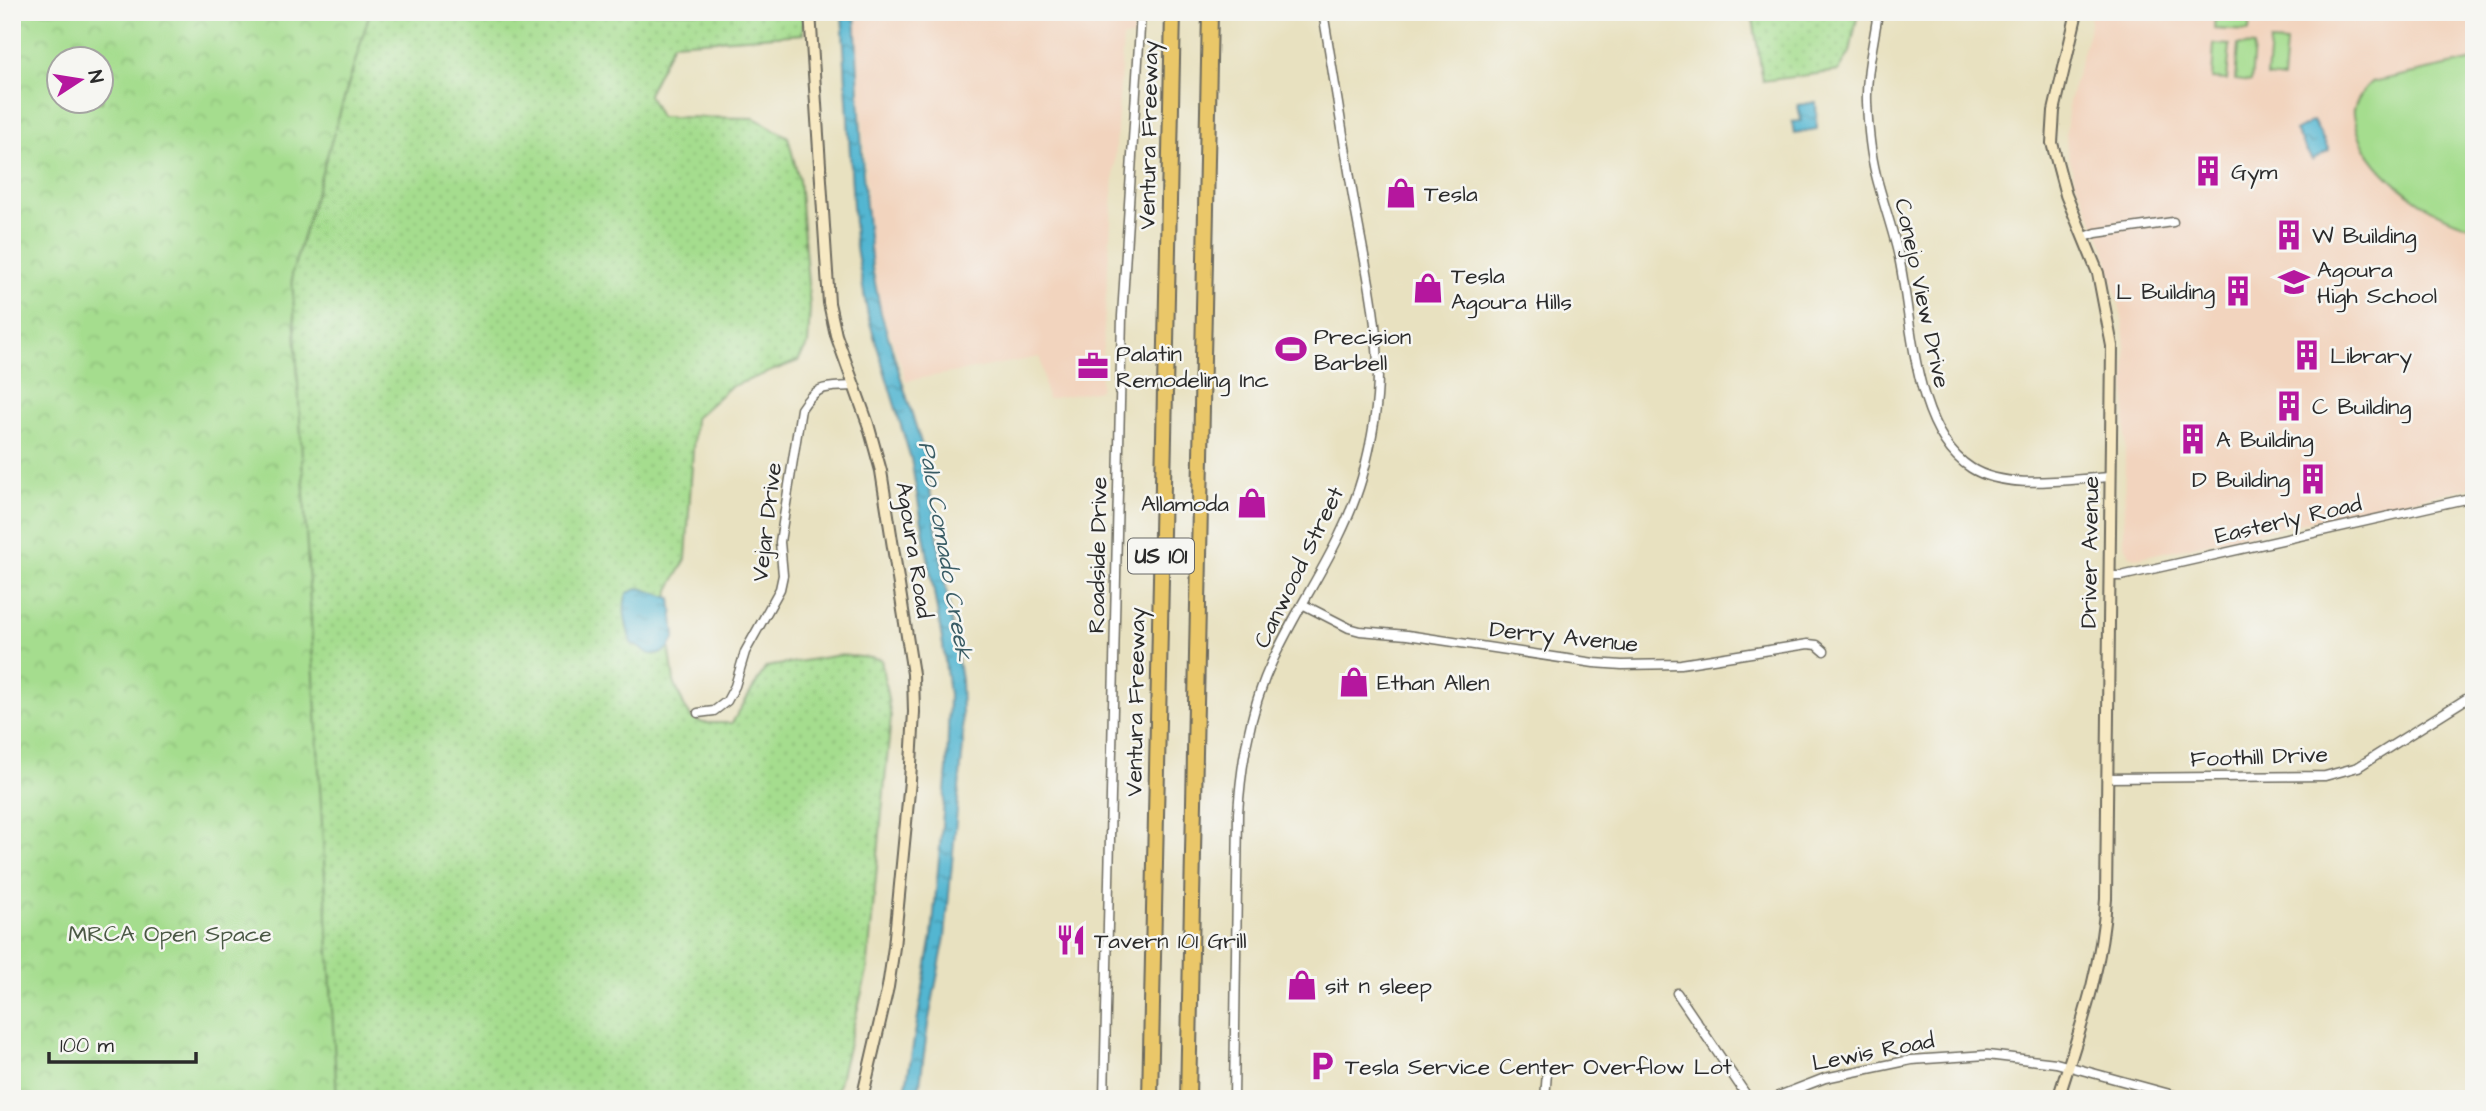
<svg xmlns="http://www.w3.org/2000/svg" width="2486" height="1111" font-family="'Architects Daughter',sans-serif">
	<style>
		.built { fill: #f2d4be }
		.grass { fill: url(#grass-dots); stroke: #68845c; stroke-width: 2; fill-rule: evenodd }
		.park { fill: url(#park-crowns); stroke: #68845c; stroke-width: 2; fill-rule: evenodd }
		.pitch { fill: #a5dd8e; stroke: #68845c; stroke-width: 2 }
		.water { fill: url(#water-ripples); stroke: #3e707e; stroke-width: 2 }
		.lines { fill: none; stroke-linecap: round; stroke-linejoin: round }
		.street-casing { stroke: #6d6b5f; stroke-width: 11 }
		.secondary-casing { stroke: #6d6b5f; stroke-width: 14 }
		.highway-casing { stroke: #6d6b5f; stroke-width: 18 }
		.street { stroke: #fff; stroke-width: 8 }
		.secondary { stroke: #f7e9c3; stroke-width: 10 }
		.highway { stroke: #eac769; stroke-width: 14 }
		.labels { text-anchor: middle; stroke-width: 5; stroke-linejoin: round; paint-order: stroke }
		.shield { fill: #f6f6f2; stroke: #686867; stroke-width: 2 }
		.shield-label { font-size: 21px; font-weight: bold; fill: #2b2b2b }
		.street-label { font-size: 23px; fill: #2b2b2b; stroke: #f6f6f2 }
		.poi-label { font-size: 23px; fill: #2b2b2b; stroke: #f6f6f2; text-anchor: start }
		.park-label { font-size: 23px; fill: #4a5844; stroke: #f6f6f2 }
		.water-label { font-size: 24px; font-style: italic; fill: #395c65; stroke: #f6f6f2 }
	</style>
	<defs>
		<pattern id="grass-dots" width="8" height="8" patternUnits="userSpaceOnUse" patternTransform="scale(1.75)"><rect width="8" height="8" fill="#a5dd8e"/><path d="M2 2h.1M6 6h.1" fill="none" stroke="#8ebe7b" stroke-width="1.8" stroke-linecap="round"/></pattern>
		<pattern id="park-crowns" width="20" height="18" patternUnits="userSpaceOnUse" patternTransform="scale(1.75)"><rect width="20" height="18" fill="#a5dd8e"/><path d="M2 6a3 3 0 1 1 6 0M12 15a3 3 0 1 1 6 0" fill="none" stroke="#8ebe7b"/></pattern>
		<pattern id="water-ripples" width="26" height="14" patternUnits="userSpaceOnUse" patternTransform="scale(1.75)"><rect width="26" height="14" fill="#52b6d1"/><path d="M2 4q2-2 4 0t4 0M15 11q2-2 4 0t4 0" fill="none" stroke="#4494aa"/></pattern>
	</defs>
	<rect width="100%" height="100%" fill="#f6f6f2"/>
	<filter id="ink" filterUnits="userSpaceOnUse"><feTurbulence type="fractalNoise" baseFrequency=".0143" numOctaves="2"/><feDisplacementMap in="SourceGraphic" scale="14" xChannelSelector="R" yChannelSelector="G"/><feConvolveMatrix kernelMatrix="1 2 1 2 8 2 1 2 1" color-interpolation-filters="sRGB"/></filter>
	<filter id="wash" filterUnits="userSpaceOnUse"><feTurbulence type="fractalNoise" baseFrequency=".00686" numOctaves="4" result="noise"/><feDisplacementMap in="SourceGraphic" scale="28" xChannelSelector="R" yChannelSelector="G"/><feGaussianBlur stdDeviation="1.57" result="paint"/><feColorMatrix in="noise" values="0 0 0 0 0 0 0 0 0 0 0 0 0 0 0 0 0 1.4 0 .05"/><feComposite in="paint" operator="in"/></filter>
	<g filter="url(#wash)">
		<rect width="100%" height="100%" fill="#e8e1c0"/>
		<!-- built -->
		<g class="built">
			<path d="M856,12h278l-1,25h-10l-23,353 -53,9 -7,-42 -134,24 -24,-70 -12,-63z"/>
			<path d="M2091,12h383v475l-338,71 -6,-2 -6,-14 2,-187 -4,-38 -18,-71 -29,-66 -8,-31 -1,-16 3,-32 20,-69z"/>
		</g>
		<!-- grass -->
		<g class="grass">
			<path d="M12,12h791v22l-130,9 -25,51 12,23 94,1 34,19 11,43 11,127 -2,37 -10,17 -68,26 -35,31 -9,141 -17,31 -3,29 8,63 10,24 8,12 11,5h29l34,-56 74,-12 41,4 10,58 -24,255 -32,127h-823zM60,60h42v42h-42z"/>
			<path d="M1752,12h106v1l-8,39 -11,19 -76,10z"/>
		</g>
		<!-- park -->
		<path class="park" d="M12,12h358l-78,261 45,826h-321l-4,-3zM60,60h42v42h-42z"/>
		<!-- pitch -->
		<g class="pitch">
			<path d="M2215,13l35,3 -1,15 -35,-2z"/>
			<path d="M2270,42l16,1 -3,36 -16,-2z"/>
			<path d="M2214,44l16,1 -3,35 -15,-1z"/>
			<path d="M2238,45l16,1 -3,36 -16,-2z"/>
			<path d="M2474,60v167c-45,-11 -108,-56 -118,-103 -1,-5 -3,-10 -2,-15 3,-12 10,-19 18,-27z"/>
		</g>
		<!-- water -->
		<g class="water">
			<path d="M842,12h13l8,162 9,94 9,45 43,140 37,227 2,66 -18,191 -17,87 -10,75h-13v-7l27,-156 15,-167 2,-74 -6,-50 -32,-186 -43,-143 -13,-74z"/>
			<path d="M1816,102l1,27 -23,4 -2,-11 9,-1 -3,-16z"/>
			<path d="M2313,121l16,29 -17,10 -17,-29z"/>
			<path d="M640,588l31,10 4,39 -6,11 -9,6h-10l-19,-11c-4,-17 -10,-33 -4,-50z"/>
		</g>
	</g>
	<g filter="url(#ink)">
		<g class="lines">
			<!-- street casing -->
			<g class="street-casing">
				<g id="street">
					<path d="M1878,12c-4,30 -12,60 -11,90 1,25 3,49 9,73 7,28 17,55 23,82 13,61 14,174 72,211 36,23 98,11 140,9"/>
					<path d="M2085,237l11,-4 77,-11"/>
					<path d="M2110,576h11l353,-79"/>
					<path d="M1304,605l45,23 11,3 47,4 187,28 28,2 59,-1 127,-20 9,1 7,6"/>
					<path d="M698,713l16,-2 13,-10 8,-15 10,-34 35,-63 3,-14 -3,-33 21,-133c17,-26 26,-21 53,-23"/>
					<path d="M2108,778l217,-2 33,-9 116,-73"/>
					<path d="M1677,993l72,106"/>
					<path d="M1104,1099l18,-783 19,-304"/>
					<path d="M1234,1099l4,-286c3,-47 10,-91 27,-135 28,-69 76,-127 97,-200 9,-33 16,-70 16,-104 0,-61 -16,-124 -26,-184 -10,-59 -19,-119 -29,-178"/>
					<path d="M1545,1099l2,-27"/>
					<path d="M1771,1099l54,-21 86,-18 76,-5 69,8 132,36"/>
				</g>
			</g>
			<!-- secondary casing -->
			<g class="secondary-casing">
				<g id="secondary">
					<path d="M810,12l19,291 7,32 32,89 13,47 32,203 1,38 -4,69 -16,166 -6,40 -26,112"/>
					<path d="M2058,1099c21,-67 44,-129 48,-200l6,-553 -14,-73 -32,-78 -14,-52 2,-32 23,-99"/>
				</g>
			</g>
			<!-- highway casing -->
			<g class="highway-casing">
				<g id="highway">
					<path d="M1150,1099l23,-1087"/>
					<path d="M1188,1099l22,-1087"/>
				</g>
			</g>
			<!-- street -->
			<use href="#street" class="street"/>
			<!-- secondary -->
			<use href="#secondary" class="secondary"/>
			<!-- highway -->
			<use href="#highway" class="highway"/>
		</g>
	</g>
	<!-- icons -->
	<defs>
		<g id="building-bare" transform="scale(2.415)"><path d="M-4-6H4V6H1V3H-1V6H-4ZM-2.5-4.3h1.7v1.8h-1.7ZM.8-4.3h1.7v1.8H.8ZM-2.5-1h1.7V.8h-1.7ZM.8-1h1.7V.8H.8Z" fill="#b5179e" stroke="#f6f6f2" stroke-width="2.5" paint-order="stroke"/></g>
		<g id="shop-bare" transform="scale(2.415)"><path d="M-5-2.5h2.3a2.7 3.5 0 0 1 5.4 0H5L5.5 6h-11ZM-1.5-2.5h3a1.5 2.3 0 0 0-3 0Z" fill="#b5179e" stroke="#f6f6f2" stroke-width="2.5" paint-order="stroke"/></g>
		<g id="school-bare" transform="scale(2.415)"><path d="M0-5L7-2L0 1L-7-2ZM-4 1L0 2.5L4 1V4Q0 6-4 4Z" fill="#b5179e" stroke="#f6f6f2" stroke-width="2.5" paint-order="stroke"/></g>
		<g id="stadium-bare" transform="scale(2.415)"><path d="M0-5a6.5 5 0 1 0 0 10a6.5 5 0 1 0 0-10ZM-3.5-1.8h7v3.6h-7Z" fill="#b5179e" stroke="#f6f6f2" stroke-width="2.5" paint-order="stroke"/></g>
		<g id="office-bare" transform="scale(2.415)"><path d="M-6-3h4V-5.5h4V-3h4V5H-6ZM-1-4.5V-3h2v-1.5ZM-6 0V1H6V0Z" fill="#b5179e" stroke="#f6f6f2" stroke-width="2.5" paint-order="stroke"/></g>
		<g id="restaurant-bare" transform="scale(2.415)"><path d="M-5-6h1v4h1v-4h1v4h1v-4h1v5L-1.5 .5V6h-2V.5L-5-1ZM5-6V6H3V1.5H1.5Q1.5-4 5-6Z" fill="#b5179e" stroke="#f6f6f2" stroke-width="2.5" paint-order="stroke"/></g>
		<g id="parking-bare" transform="scale(2.415)"><path d="M-3.5-5.5H1a3.5 3.5 0 0 1 0 7H-1V5.5H-3.5ZM-1-3.4V-.6H.8a1.4 1.4 0 0 0 0-2.8Z" fill="#b5179e" stroke="#f6f6f2" stroke-width="2.5" paint-order="stroke"/></g>
	</defs>
	<g fill-rule="evenodd">
		<use href="#building-bare" x="2208" y="171"/>
		<use href="#shop-bare" x="1401" y="193"/>
		<use href="#building-bare" x="2289" y="235"/>
		<use href="#school-bare" x="2294" y="282"/>
		<use href="#shop-bare" x="1428" y="288"/>
		<use href="#building-bare" x="2238" y="291"/>
		<use href="#stadium-bare" x="1291" y="349"/>
		<use href="#building-bare" x="2307" y="355"/>
		<use href="#office-bare" x="1093" y="366"/>
		<use href="#building-bare" x="2289" y="406"/>
		<use href="#building-bare" x="2193" y="439"/>
		<use href="#building-bare" x="2313" y="479"/>
		<use href="#shop-bare" x="1252" y="503"/>
		<use href="#shop-bare" x="1354" y="682"/>
		<use href="#restaurant-bare" x="1071" y="940"/>
		<use href="#shop-bare" x="1302" y="985"/>
		<use href="#parking-bare" x="1322" y="1066"/>
	</g>
	<g class="labels">
		<!-- shield labels -->
		<rect class="shield" x="1128" y="538.5" width="66" height="35" rx="5"/>
		<g class="shield-label">
			<text x="1161" y="563">US 101</text>
		</g>
		<!-- street labels -->
		<g class="street-label">
			<text transform="translate(1148 135) rotate(-89)" y="8">Ventura Freeway</text>
			<text transform="translate(1923 293) rotate(78)" y="8">Conejo View Drive</text>
			<text transform="translate(2288 519) rotate(-13)" y="8">Easterly Road</text>
			<text transform="translate(766 522) rotate(-83)" y="8">Vejar Drive</text>
			<text transform="translate(915 550) rotate(81)" y="8">Agoura Road</text>
			<text transform="translate(2089 552) rotate(-89)" y="8">Driver Avenue</text>
			<text transform="translate(1097 555) rotate(-89)" y="8">Roadside Drive</text>
			<text transform="translate(1298 567) rotate(-64)" y="8">Canwood Street</text>
			<text transform="translate(1564 636) rotate(6)" y="8">Derry Avenue</text>
			<text transform="translate(1135 702) rotate(-89)" y="8">Ventura Freeway</text>
			<text transform="translate(2259 756) rotate(-2)" y="8">Foothill Drive</text>
			<text transform="translate(1873 1051) rotate(-11)" y="8">Lewis Road</text>
		</g>
		<!-- poi labels -->
		<g class="poi-label">
			<text x="2231" y="179">Gym</text>
			<text x="1424" y="201">Tesla</text>
			<text x="2312" y="243">W Building</text>
			<text x="2317" y="277">Agoura<tspan x="2317" dy="26">High School</tspan></text>
			<text x="1451" y="283">Tesla<tspan x="1451" dy="26">Agoura Hills</tspan></text>
			<text x="2215" y="299" text-anchor="end">L Building</text>
			<text x="1314" y="344">Precision<tspan x="1314" dy="26">Barbell</tspan></text>
			<text x="1116" y="361">Palatin<tspan x="1116" dy="26">Remodeling Inc</tspan></text>
			<text x="2330" y="363">Library</text>
			<text x="2312" y="414">C Building</text>
			<text x="2216" y="447">A Building</text>
			<text x="2290" y="487" text-anchor="end">D Building</text>
			<text x="1229" y="511" text-anchor="end">Allamoda</text>
			<text x="1377" y="690">Ethan Allen</text>
			<text x="1094" y="948">Tavern 101 Grill</text>
			<text x="1325" y="993">sit n sleep</text>
			<text x="1345" y="1074">Tesla Service Center Overflow Lot</text>
		</g>
		<!-- park labels -->
		<g class="park-label">
			<text x="170" y="941">MRCA Open Space</text>
		</g>
		<!-- water labels -->
		<g class="water-label">
			<text transform="translate(946 551) rotate(80)" y="8">Palo Comado Creek</text>
		</g>
	</g>
	<!-- margin -->
	<rect width="2486" height="1111" fill="none" stroke="#f6f6f2" stroke-width="42"/>
	<!-- north arrow -->
	<g transform="translate(80 80) rotate(78)"><circle r="33" fill="#f6f6f2" stroke="#a5a5a2" stroke-width="2"/>
	<path d="M0-5L12 26L0 18L-12 26Z" fill="#b5179e"/>
	<text y="-10" font-size="19" font-weight="bold" text-anchor="middle" fill="#2b2b2b">N</text>
	</g>
	<!-- scale -->
	<path d="M49 1052v10h147v-10" fill="none" stroke="#2b2b2b" stroke-width="3.5"/>
	<text x="60" y="1052" font-size="21" fill="#2b2b2b" stroke="#f6f6f2" stroke-width="5" paint-order="stroke">100 m</text>
</svg>
